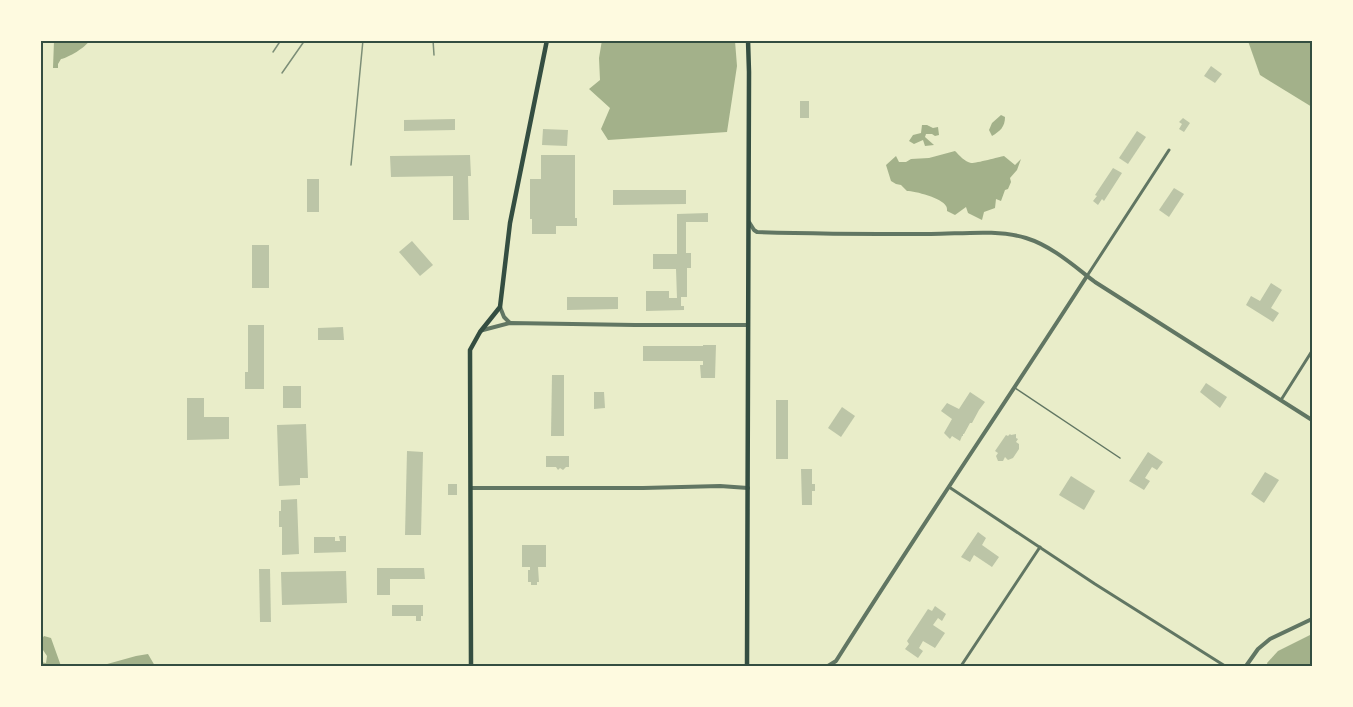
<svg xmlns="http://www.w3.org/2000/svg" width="1353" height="707" font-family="'Crimson Pro',serif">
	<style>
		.water { fill: #a3b18a }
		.building { fill: #bcc5a7 }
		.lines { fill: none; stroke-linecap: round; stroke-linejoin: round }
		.service { stroke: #617663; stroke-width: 1.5 }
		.minor { stroke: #617663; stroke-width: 3 }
		.tertiary { stroke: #617663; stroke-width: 4 }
		.primary { stroke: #344e41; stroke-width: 4.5 }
		.rail { stroke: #7c8e77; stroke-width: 1.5 }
		.neatline { fill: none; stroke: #344e41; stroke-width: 2 }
	</style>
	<rect width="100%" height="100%" fill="#e9edc9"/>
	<!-- water -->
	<g class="water">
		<path d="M602,40l133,1 2,25 -10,66 -119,8 -7,-11 9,-21 -21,-19 11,-9 -1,-22z"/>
		<path d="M54,41v-1l35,1c-3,6 -21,17 -28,18l-3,5v4h-5z"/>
		<path d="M1248,41h64v66l-52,-32z"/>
		<path d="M1001,115l4,2c0,10 -5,14 -13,19l-3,-6 3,-7z"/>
		<path d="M922,125h5l6,3 5,-1 1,8 -4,1 -3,-2h-6l-1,3 9,8 -9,1 -2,-6 -9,4 -5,-3 4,-6 8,-2z"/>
		<path d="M955,151c4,4 10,11 16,12 2,1 28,-6 33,-7l11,9 6,-6 -4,11 -7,8 1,4 -3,7 -3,1 -4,11 -5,-2 -1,9 -11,4 -2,8 -14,-7 -2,-6 -11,8 -8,-4c0,-2 0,-4 -1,-5 -4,-8 -31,-15 -39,-15l-6,-6 -5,-1 -5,-3 -5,-16 10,-9 3,6h7l5,-3 18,-1z"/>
		<path d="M1312,634v32h-44l-1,-3 11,-12z"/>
		<path d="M44,636l7,2 10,28h-20v-4l5,1 1,-7 -6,-9v-7z"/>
		<path d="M148,654l7,12h-55l36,-10z"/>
	</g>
	<!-- building -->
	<g class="building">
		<path d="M1211,66l11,8 -7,9 -11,-7z"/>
		<rect x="800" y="101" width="9" height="17"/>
		<path d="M1183,118l7,5 -6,9 -5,-3 3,-5 -3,-2z"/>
		<path d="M455,119v11l-51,1v-11z"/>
		<path d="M543,129l25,1 -1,16 -25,-1z"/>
		<path d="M1137,131l9,6 -18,27 -9,-6z"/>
		<path d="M470,155l1,21h-3l1,44h-16v-44l-62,1 -1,-21z"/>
		<path d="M541,155h34v63h2v8h-21v8h-24v-15h-2v-40h11z"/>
		<path d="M1113,168l9,5 -18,28 -2,-2 -4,6 -5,-4 4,-5 -2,-1z"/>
		<rect x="307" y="179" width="12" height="33"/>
		<path d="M1174,188l10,6 -15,23 -10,-7z"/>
		<path d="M613,190h73v14l-73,1z"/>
		<path d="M708,213v9h-22v31h5v15h-4v29h-6v9h3v4l-38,1v-20h23v7h8l-1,-29h-23v-15h24v-40z"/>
		<path d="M412,241l21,24 -13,11 -21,-24z"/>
		<rect x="252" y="245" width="17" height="43"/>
		<path d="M1271,283l11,7 -11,18 8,5 -6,9 -27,-17 5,-9 9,5z"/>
		<path d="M567,297h51v12l-51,1z"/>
		<path d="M248,325h16v64h-19v-17h3z"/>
		<path d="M343,327l1,13h-26v-12z"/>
		<path d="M703,345h13l-1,33h-14l-1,-13h3v-4h-60v-15h60z"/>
		<path d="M552,375h12v61h-13z"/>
		<path d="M1206,383l21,14 -7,11 -20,-16z"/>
		<rect x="283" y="386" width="18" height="22"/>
		<path d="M594,392h10l1,16 -11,1z"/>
		<path d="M970,392l15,10 -6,8 -7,13h-2l-6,11h-1v2h-1l-2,5 -8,-5 -2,3 -6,-6 8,-14 -11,-8 6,-8 12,6z"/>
		<path d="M187,398h17v19h25v22l-42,1z"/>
		<rect x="776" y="400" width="12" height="59"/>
		<path d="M842,407l13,9 -14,21 -13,-9z"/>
		<path d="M306,424l2,54h-8v7l-21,1 -2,-61z"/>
		<path d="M1010,434l1,1 5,-1v4l2,1 -2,3 3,2v5l-6,9 -5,2 -3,-3 -2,4h-5l-2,-5 2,-3 -3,-2 11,-16 2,1z"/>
		<path d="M407,451l16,1 -2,83h-16z"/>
		<path d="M1148,452l15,10 -6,8 -5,-3 -7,11 5,3 -6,9 -15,-9z"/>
		<path d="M546,456h23v11h-3l-3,3 -3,-2 -2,2 -2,-3h-10z"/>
		<path d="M801,469h11v15h3v7h-3v14h-10z"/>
		<path d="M1265,472l14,8 -15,23 -13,-9z"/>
		<path d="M1071,476l24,15 -11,19 -25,-15z"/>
		<rect x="448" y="484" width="9" height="11"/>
		<path d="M297,499l2,55 -17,1v-28h-3v-16h2v-11z"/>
		<path d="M978,532l8,6 -4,7 17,12 -7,10 -18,-12 -4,7 -9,-5z"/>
		<path d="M339,536h7v16l-32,1v-16h21v4h5z"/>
		<path d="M522,545h24v22h-8l1,15h-2v3h-6v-3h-3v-12h2v-3h-8z"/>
		<path d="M377,568h47l1,11h-35v16h-13z"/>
		<path d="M259,569h11l1,53h-11z"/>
		<path d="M346,571l1,32 -65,2 -1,-33z"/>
		<path d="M392,605h31v11h-2v5h-5v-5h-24z"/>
		<path d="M935,606l11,8 -4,7 -4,-3 -5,7 12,8 -10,15 -12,-7 -4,7 4,3 -5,7 -13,-9 4,-5 -2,-3 21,-32 4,2z"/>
	</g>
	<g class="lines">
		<!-- service -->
		<path class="service" d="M1015,388l105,70"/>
		<!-- minor -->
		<g class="minor">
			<path d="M1087,276l82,-126"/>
			<path d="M1281,400l31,-49"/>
			<path d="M949,487l146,97 130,82"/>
			<path d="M961,666l79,-119"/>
		</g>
		<!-- tertiary -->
		<g class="tertiary">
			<path d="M749,222l5,8 3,2c58,2 116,2 174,2 29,0 67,-5 95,4 26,8 48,28 69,44l217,138"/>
			<path d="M500,307l4,10 6,6"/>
			<path d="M483,330l27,-7 125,2h113"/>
			<path d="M471,488h172l77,-2 28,2"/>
			<path d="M828,666l8,-5c82,-130 168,-256 251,-385"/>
			<path d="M1246,666l12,-17 12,-10 42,-20"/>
		</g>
		<!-- primary -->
		<g class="primary">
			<path d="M471,666l-1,-316 10,-18 20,-25 10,-84 37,-183"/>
			<path d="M747,666l2,-594 -1,-32"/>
		</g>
		<!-- rail -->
		<g class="rail">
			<path d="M433,40l1,15"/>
			<path d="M273,52l8,-12"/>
			<path d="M282,73l23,-33"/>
			<path d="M351,165l12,-125"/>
		</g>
	</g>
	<!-- border -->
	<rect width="1353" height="707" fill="none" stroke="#fefae0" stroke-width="84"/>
	<rect x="42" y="42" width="1269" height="623" class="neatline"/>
</svg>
